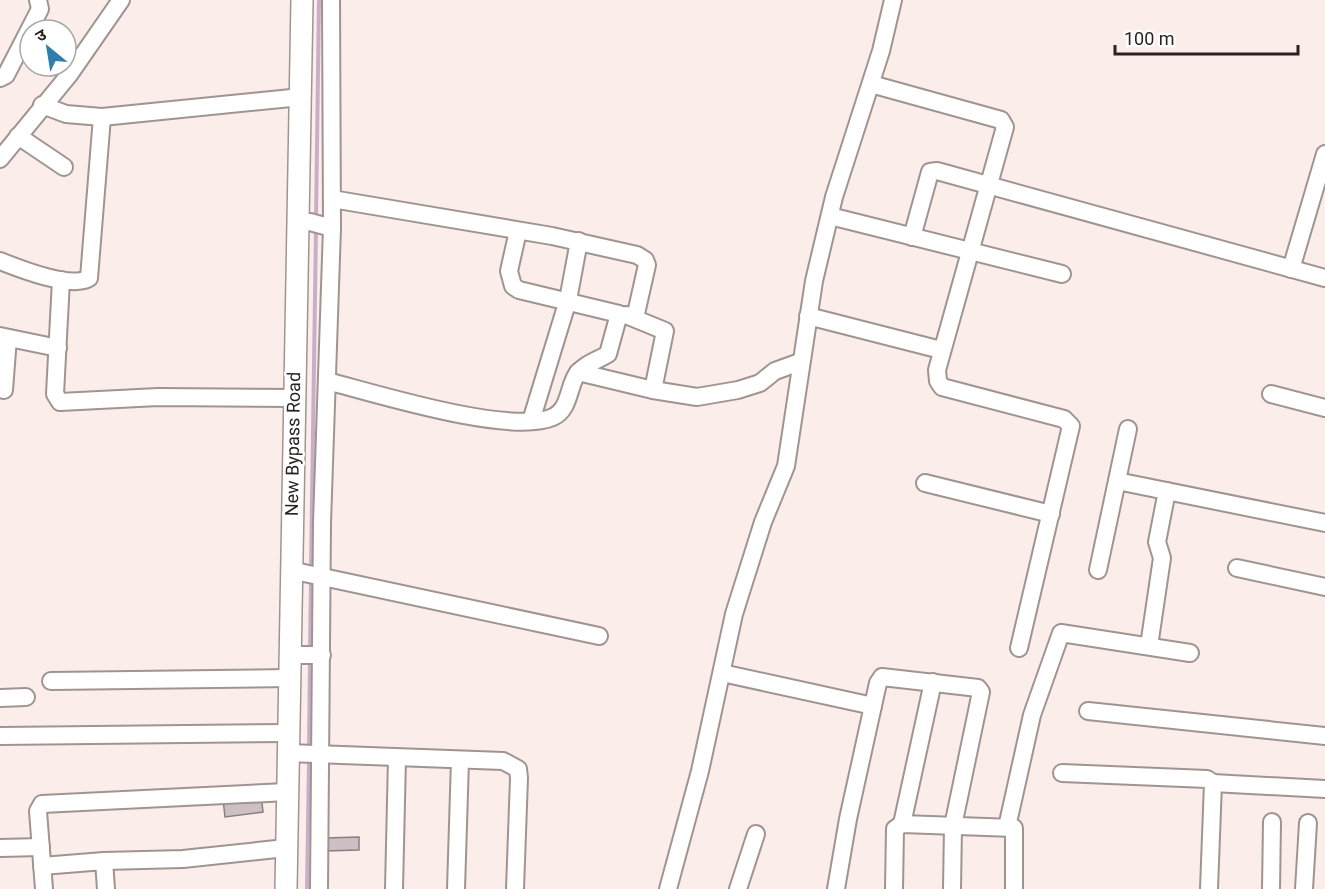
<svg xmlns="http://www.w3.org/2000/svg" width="1325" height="889" font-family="Roboto,'Noto Sans Devanagari',sans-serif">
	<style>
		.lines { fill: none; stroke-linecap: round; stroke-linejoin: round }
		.stream { stroke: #c9afc6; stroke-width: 4 }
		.building { fill: #cdc0c4; stroke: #8a7e81; stroke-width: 1.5 }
		.minor-casing { stroke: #a09491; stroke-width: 20 }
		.major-casing { stroke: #a09491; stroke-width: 24 }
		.minor { stroke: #fff; stroke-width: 16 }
		.major { stroke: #fff; stroke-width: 21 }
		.labels { text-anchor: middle; stroke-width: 5; stroke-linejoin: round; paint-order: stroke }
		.street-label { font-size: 18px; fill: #282322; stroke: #fff }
	</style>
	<rect width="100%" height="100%" fill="#fbedea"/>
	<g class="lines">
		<!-- stream -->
		<g class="stream">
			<path d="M316,218l3,-218"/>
			<path d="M311,569l5,-340"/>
			<path d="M310,650l1,-70"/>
			<path d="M309,749l1,-88"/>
			<path d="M307,889l2,-129"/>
		</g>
	</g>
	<!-- building -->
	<g class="building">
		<path d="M261,794l2,18 -38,5 -2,-18z"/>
		<path d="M359,837v13l-34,1v-13z"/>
	</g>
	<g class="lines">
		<!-- minor casing -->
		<g class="minor-casing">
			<g id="minor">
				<path d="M331,0l1,228"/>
				<path d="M0,78l6,-3 34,-66 -2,-9"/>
				<path d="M871,84l130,36 4,7 -68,243 1,11 4,6 122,32 7,7 -52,222"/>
				<path d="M42,105l24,9 36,3 199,-20"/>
				<path d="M18,136l46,31"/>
				<path d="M0,159l69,-84 52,-75"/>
				<path d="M332,199l220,37 85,19 8,5 2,5 -12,53"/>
				<path d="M830,216l232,58"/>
				<path d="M299,224l11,-2 22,6 -10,295 -3,366"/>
				<path d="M912,237l18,-65 7,-1 388,107"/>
				<path d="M0,261c20,8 71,28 89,17l13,-161"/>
				<path d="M1291,269l34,-115"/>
				<path d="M61,280l-6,114 5,8 98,-5 136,1"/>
				<path d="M808,316l133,34"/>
				<path d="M0,336l58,12"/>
				<path d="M578,372l75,18 12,-59 -39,-16"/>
				<path d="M327,381c47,12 184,55 226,36 17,-8 15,-30 24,-43 8,-10 21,-14 31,-20l11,-40 -100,-24 -6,-4 -4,-15 9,-40"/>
				<path d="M4,390l4,-52"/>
				<path d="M653,390l44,7 41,-7 22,-7 15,-12 25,-9"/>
				<path d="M1271,394l54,14"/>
				<path d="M531,421l37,-121 11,-59"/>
				<path d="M1117,481l208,42"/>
				<path d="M925,483l126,31"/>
				<path d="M1237,568l88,19"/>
				<path d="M290,570l309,66"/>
				<path d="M1098,570l30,-141"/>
				<path d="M1149,646l13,-88 -5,-16 10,-51"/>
				<path d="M289,655h33"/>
				<path d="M722,673l151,33"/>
				<path d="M51,681l238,-3"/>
				<path d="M0,698l26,-1"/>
				<path d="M1088,711l237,25"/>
				<path d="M0,736l288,-3"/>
				<path d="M288,753l215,8 15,8 1,9 -4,111"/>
				<path d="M1062,773l145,6 6,4 -4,106"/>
				<path d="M1213,783l112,6"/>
				<path d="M902,824l31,-142"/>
				<path d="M1007,827l25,-112 29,-82 129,20"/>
				<path d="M0,848l41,-1"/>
				<path d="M104,861l79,-2 103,-11"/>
				<path d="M42,866l62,-5 2,28"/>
				<path d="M44,889l-6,-78 4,-7 245,-12"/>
				<path d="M394,889l3,-131"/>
				<path d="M456,889l4,-129"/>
				<path d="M668,889l32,-118 34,-157 29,-92 23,-56 28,-185 20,-84 47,-146 12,-51"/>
				<path d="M738,889l18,-55"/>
				<path d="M836,889l12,-70 30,-136 4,-6 96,11 3,4 -28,134 -1,63"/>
				<path d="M894,889l1,-60 7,-5 112,4v61"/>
				<path d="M1271,889l1,-67"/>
				<path d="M1304,889l4,-66"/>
			</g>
		</g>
		<!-- major casing -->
		<g class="major-casing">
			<path id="major" d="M286,889l16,-889"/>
		</g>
		<!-- minor -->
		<use href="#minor" class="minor"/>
		<!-- major -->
		<use href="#major" class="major"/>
	</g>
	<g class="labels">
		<!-- street labels -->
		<g class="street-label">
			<text transform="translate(293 444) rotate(-89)" y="6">New Bypass Road</text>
		</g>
	</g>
	<!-- north arrow -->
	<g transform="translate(48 48) rotate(330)"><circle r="28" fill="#ffffff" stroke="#a9a7a7" stroke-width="1.5"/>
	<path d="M0-4.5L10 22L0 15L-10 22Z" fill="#2d7dae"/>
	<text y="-9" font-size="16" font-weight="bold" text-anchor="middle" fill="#282322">उ</text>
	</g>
	<!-- scale -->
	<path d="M1115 45v9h183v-9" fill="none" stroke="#282322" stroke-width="3"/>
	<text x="1124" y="45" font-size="18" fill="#282322" stroke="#ffffff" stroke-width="4.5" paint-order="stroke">100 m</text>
</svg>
